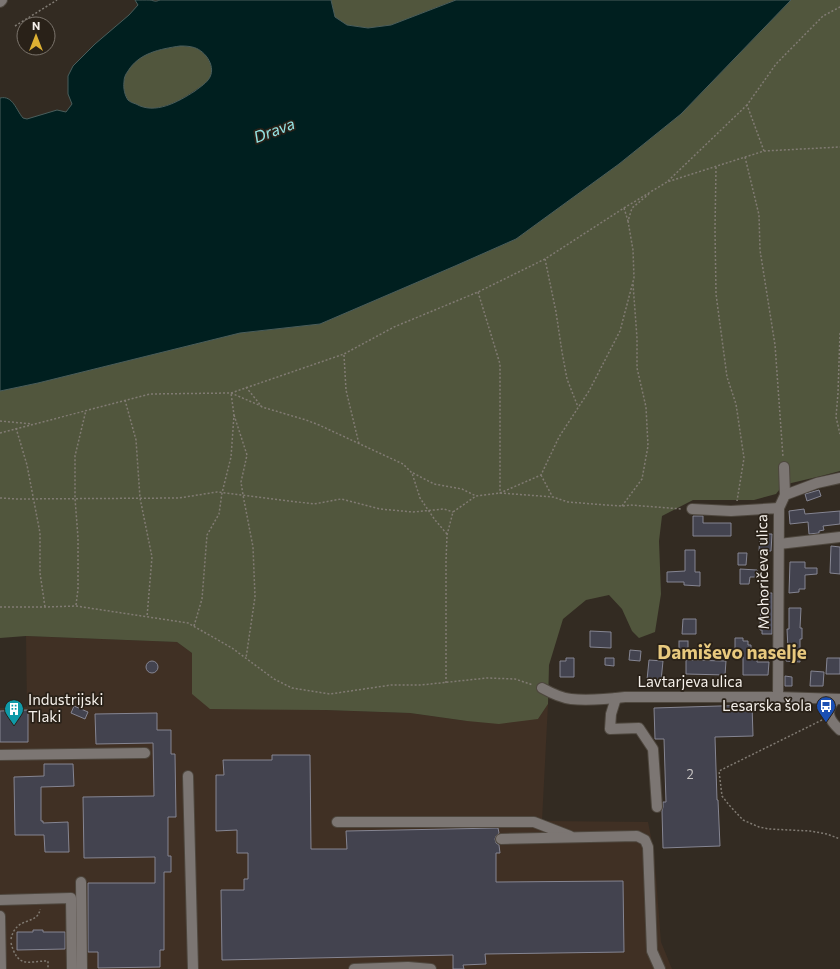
<svg xmlns="http://www.w3.org/2000/svg" width="840" height="969" font-family="Commissioner,sans-serif">
	<style>
		.industrial { fill: #403024 }
		.green { fill: #51563d }
		.water { fill: #001f1f; stroke: #4a5e5c; fill-rule: evenodd }
		.building { fill: #43434f; stroke: #858592 }
		.lines { fill: none; stroke-linecap: round; stroke-linejoin: round }
		.minor-casing { stroke: #4e473e; stroke-width: 12 }
		.path { stroke: #817b73; stroke-width: 1.5; stroke-dasharray: 2 2; stroke-linecap: butt }
		.minor { stroke: #7c7673; stroke-width: 10 }
		.labels { text-anchor: middle; stroke-width: 3.5; stroke-linejoin: round; paint-order: stroke }
		.number-label { font-size: 13px; fill: #c8c5c3 }
		.street-label { font-size: 15px; fill: #f5f0ea; stroke: #292118 }
		.poi-label { font-size: 15px; fill: #f5f0ea; stroke: #292118; text-anchor: start }
		.water-label { font-size: 16px; font-style: italic; fill: #94e4e4; stroke: #292118 }
		.district-label { font-size: 19px; font-weight: bold; fill: #e8c97e; stroke: #292118 }
	</style>
	<rect width="100%" height="100%" fill="#332b22"/>
	<!-- industrial -->
	<path class="industrial" d="M26,636l151,6 15,11v41l133,16 85,3 57,8 71,-2 10,-15 -6,117 106,1 6,30 7,90 11,27h-672v-261l27,-1z"/>
	<!-- green -->
	<g class="green">
		<path d="M331,0h124l-64,25 -23,3 -21,-3 -12,-8z"/>
		<path d="M791,0h49v471l-19,5 -38,9 -7,9 -22,6h-61l-31,16 -3,25 2,53 -6,38 -16,6 -7,-7 -10,-22 -13,-14 -23,5 -23,19 -14,46 -1,39 -10,15 -39,5 -32,-3 -57,-8 -85,-3 -115,-1 -18,-15v-41l-15,-11 -151,-6 -26,2v-247l38,-8 202,-50 80,-9 135,-58 61,-27 103,-75 62,-50z"/>
		<path d="M180,46c4,0 9,0 12,1 12,2 24,18 18,30 -3,6 -10,10 -16,14 -16,11 -39,24 -58,13 -3,-1 -6,-2 -8,-4 -3,-4 -5,-12 -4,-18 0,-4 1,-7 4,-11 10,-18 32,-22 52,-25z"/>
	</g>
	<!-- water -->
	<path class="water" d="M135,0c5,0 11,0 15,0 5,1 5,2 10,0h171l4,17 12,8 21,3 23,-3 65,-25h335l-110,114 -62,50 -103,75 -61,27 -135,58 -80,9 -202,50 -38,8v-293c13,-3 16,12 23,20l4,1 30,-9 9,2 6,-8 -4,-10v-18l5,-10 22,-22 34,-29 9,-10zM180,46c4,0 8,0 12,1 12,2 24,18 18,30 -3,6 -10,10 -15,14 -17,11 -40,24 -59,13 -3,-1 -6,-2 -8,-4 -3,-4 -5,-12 -4,-18 0,-4 1,-7 4,-11 11,-18 32,-22 52,-25z"/>
	<!-- building -->
	<g class="building">
		<path d="M819,490l2,6 -14,5 -2,-7z"/>
		<path d="M804,509l1,5 35,-3v13l-17,2 1,4 -5,1v2l-10,1 -1,-12 -18,2 -1,-13z"/>
		<path d="M693,516h10v7h28v13h-38z"/>
		<path d="M760,534h12l-1,17h-12z"/>
		<path d="M831,546l9,1v27l-10,-1z"/>
		<path d="M685,550h10v22h5v14l-16,-1v-3h-17v-10l18,-1z"/>
		<path d="M738,553h9l-1,12h-8z"/>
		<path d="M790,562h15v6h12v6l-12,1v14h-6v3l-10,1z"/>
		<path d="M740,569l17,1v7h-7l-1,7h-9z"/>
		<path d="M761,593h11v41h-10v-4h-2z"/>
		<path d="M789,608h12l-1,20h2v11h-2v23l-14,-1v-12h2l-1,-20h2z"/>
		<path d="M683,619h13v15h-14z"/>
		<path d="M590,631l21,1v16l-21,-1z"/>
		<path d="M735,638h8v3h5v4h3v14h6v3h12l-1,13h-25v-18h-8z"/>
		<rect x="679" y="641" width="9" height="13"/>
		<path d="M630,650l11,1 -1,10 -11,-1z"/>
		<path d="M566,658h8v19h-14v-16h6z"/>
		<path d="M605,658h9v8l-9,-1z"/>
		<path d="M827,658h13v16h-14z"/>
		<path d="M649,660l14,1 -2,20 -14,-1z"/>
		<path d="M686,660l40,1 -1,14 -39,-1z"/>
		<circle cx="152" cy="667" r="6"/>
		<path d="M811,671l13,1 -1,14h-13z"/>
		<path d="M785,676l7,1v9h-7z"/>
		<path d="M752,705l1,31 -38,1 2,63h1l2,46 -57,2 -1,-37 1,-4v-5h3l-2,-63h-9l-1,-31z"/>
		<path d="M74,706l14,6 -3,7 -14,-6z"/>
		<path d="M28,710v32h-28v-31z"/>
		<path d="M157,713v17h14v24h4l1,63h-8v39h3v16h-7v78h-4v17l-62,1v-16h-10v-69h67v-26l-71,1 -1,-61 71,-1 -1,-53 -57,1 -1,-30z"/>
		<path d="M272,755h38l1,94h36l-1,-18 152,-3 1,5 -3,3 -1,3 1,4 3,2 1,8h-4v29l127,-1 1,71 -139,2 1,10 -23,1 1,4h-11v-14l-231,5 -1,-70h23v-11h4v-26h-11v-23l-21,1v-56h8l-1,-15h49z"/>
		<path d="M44,764h29l1,22 -33,1v34h2v2l25,-1 1,30h-24l-1,-17h-29l-1,-58 30,-1z"/>
		<path d="M33,930h10v2h22v17l-48,1v-18h16z"/>
	</g>
	<g class="lines">
		<!-- minor casing -->
		<g class="minor-casing">
			<g id="minor">
				<path d="M0,2l2,-2"/>
				<path d="M784,467l1,28"/>
				<path d="M779,508l6,-13 32,-12 23,-5"/>
				<path d="M692,509l39,2 48,-3 -1,189"/>
				<path d="M779,544l61,-7"/>
				<path d="M542,688c9,5 19,10 29,11 18,2 37,0 54,-2h153l62,2"/>
				<path d="M616,698l-5,16 -1,15 29,-1 14,21 4,58"/>
				<path d="M836,699c-12,12 -7,21 4,31"/>
				<path d="M0,755l145,-2"/>
				<path d="M188,776l5,193"/>
				<path d="M337,822h197l36,14"/>
				<path d="M501,839l136,-3 8,4 3,7 4,104 8,18"/>
				<path d="M81,882l1,87"/>
				<path d="M0,900l71,-2 1,71"/>
				<path d="M0,916l1,53"/>
				<path d="M354,969l54,-2 23,2"/>
			</g>
		</g>
		<!-- path -->
		<g class="path">
			<path d="M15,26l42,-26"/>
			<path d="M764,151l-17,-46 29,-41 47,-48 17,-9"/>
			<path d="M745,157l14,58 1,35 15,95 8,112"/>
			<path d="M716,167l-1,62 1,65 11,83 9,27 8,54 -7,43"/>
			<path d="M668,181l79,-76"/>
			<path d="M624,208l4,13"/>
			<path d="M545,259l11,53 6,40 5,27 11,28"/>
			<path d="M478,292l22,72v129l41,-18 18,-38 30,-46 31,-60 14,-53 -1,-28 -5,-29 4,-13 17,-14"/>
			<path d="M840,333l-2,60 -2,24 4,17"/>
			<path d="M344,355l2,35 13,54"/>
			<path d="M246,387l16,20 44,13 13,5 84,39 9,9 8,25 15,22 12,14"/>
			<path d="M231,393l30,13"/>
			<path d="M125,400l11,40 4,58 12,59 -5,60"/>
			<path d="M234,415l13,40 -6,27 2,13 10,52 2,50 -9,61"/>
			<path d="M0,421l32,3"/>
			<path d="M16,428l11,37 13,68v40l5,34"/>
			<path d="M0,433l150,-39 81,-1 113,-39 50,-27 84,-35 67,-33 79,-51 43,-26 97,-31 76,-4"/>
			<path d="M413,473l21,11 28,5 14,7"/>
			<path d="M541,475l11,21"/>
			<path d="M0,498l18,1 161,-1 38,-6 97,12 27,-5 39,10 33,3 31,-3 9,3"/>
			<path d="M622,506l20,-27 6,-33 -2,-39 -9,-39v-30l-4,-54"/>
			<path d="M76,605l2,-16v-51l-3,-40v-42l11,-46"/>
			<path d="M0,607h45l31,-1 112,17 44,25 42,31 18,9 38,6 61,-9h30l66,-7 28,1 18,6"/>
			<path d="M194,626l8,-27 5,-64 12,-21 3,-21 9,-36 3,-42 -3,-22"/>
			<path d="M446,683v-122l1,-26 6,-23 23,-16 24,-3 53,4 15,5 38,3 16,1 8,-1 52,4"/>
			<path d="M822,720l-103,51 3,25 7,9 14,15 16,7 10,2 41,2 17,3 13,5"/>
			<path d="M11,939c5,-24 27,-13 29,-30"/>
			<path d="M11,943c7,26 17,18 37,18v8"/>
		</g>
		<!-- minor -->
		<use href="#minor" class="minor"/>
	</g>
	<!-- icons -->
	<defs>
		<g id="bus-pin" transform="scale(1)"><path d="M0 17L-7.5 6A9.5 9.5 0 1 1 7.5 6Z" fill="#1a4fb4" stroke="#292118"/><path d="M-5-6H5V4H4V6H2V4H-2V6H-4V4H-5ZM-3.5-4V0h7V-4ZM-3.5 1.2v1.5H-2V1.2ZM2 1.2v1.5H3.5V1.2Z" fill="#fff"/></g>
		<g id="building-pin" transform="scale(1)"><path d="M0 17L-7.5 6A9.5 9.5 0 1 1 7.5 6Z" fill="#0f9aa8" stroke="#292118"/><path d="M-4-6H4V6H1V3H-1V6H-4ZM-2.5-4.3h1.7v1.8h-1.7ZM.8-4.3h1.7v1.8H.8ZM-2.5-1h1.7V.8h-1.7ZM.8-1h1.7V.8H.8Z" fill="#fff"/></g>
	</defs>
	<g fill-rule="evenodd">
		<use href="#bus-pin" x="826" y="706"/>
		<use href="#building-pin" x="14" y="709"/>
	</g>
	<g class="labels">
		<!-- number labels -->
		<g class="number-label">
			<text x="690" y="779">2</text>
		</g>
		<!-- street labels -->
		<g class="street-label">
			<text transform="translate(763 572) rotate(-91)" y="5">Mohoričeva ulica</text>
			<text x="690" y="687">Lavtarjeva ulica</text>
		</g>
		<!-- poi labels -->
		<g class="poi-label">
			<text x="28" y="705">Industrijski<tspan x="28" dy="17">Tlaki</tspan></text>
			<text x="812" y="711" text-anchor="end">Lesarska šola</text>
		</g>
		<!-- water labels -->
		<g class="water-label">
			<text transform="translate(274 130) rotate(-21)" y="6">Drava</text>
		</g>
		<!-- district labels -->
		<g class="district-label">
			<text x="732" y="659">Damiševo naselje</text>
		</g>
	</g>
	<!-- north arrow -->
	<g transform="translate(36 36)"><circle r="19" fill="#292118" stroke="#7b746c"/>
	<path d="M0-3L7 15L0 10L-7 15Z" fill="#deb133"/>
	<text y="-6" font-size="11" font-weight="bold" text-anchor="middle" fill="#f5f0ea">N</text>
	</g>
</svg>
